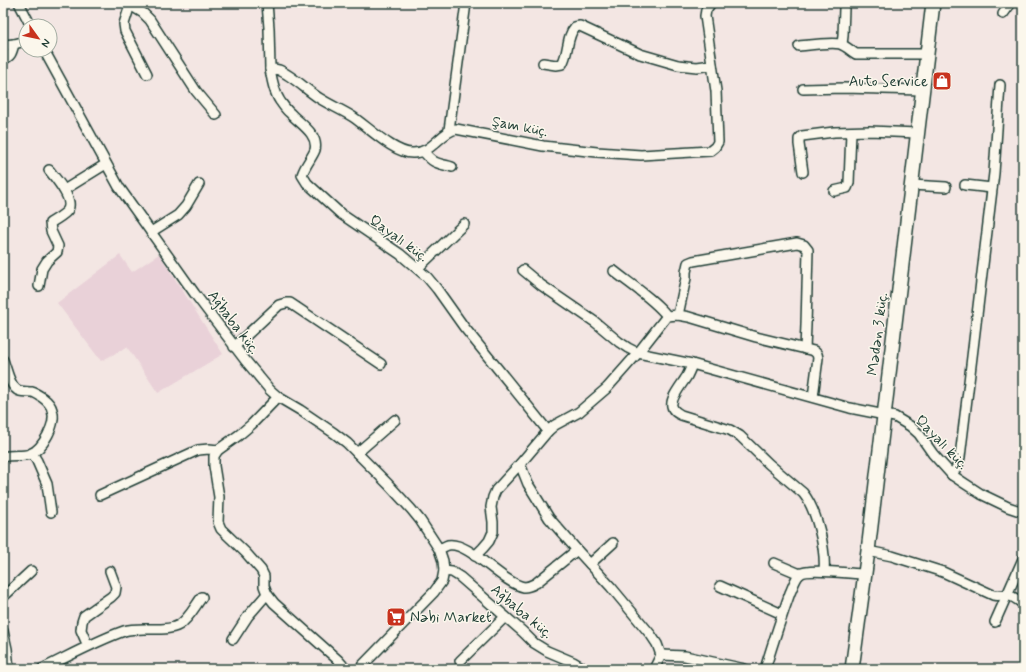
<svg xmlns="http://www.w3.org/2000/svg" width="1026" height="672" font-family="Mynerve,sans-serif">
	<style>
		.built { fill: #e9d1d8 }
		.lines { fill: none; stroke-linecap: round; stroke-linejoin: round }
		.street-casing { stroke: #1f3d34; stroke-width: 12 }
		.secondary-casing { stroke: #1f3d34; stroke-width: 16 }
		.street { stroke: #fbf7ec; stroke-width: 9 }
		.secondary { stroke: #fbf7ec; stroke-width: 13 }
		.labels { text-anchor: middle; stroke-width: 3; stroke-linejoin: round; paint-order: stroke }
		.poi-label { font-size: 15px; fill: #1f3d34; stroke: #fbf7ec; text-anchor: end }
		.street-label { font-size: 15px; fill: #1f3d34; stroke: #fbf7ec }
	</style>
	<rect width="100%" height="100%" fill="#f3e6e3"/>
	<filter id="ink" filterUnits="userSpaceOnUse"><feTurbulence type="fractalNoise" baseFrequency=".025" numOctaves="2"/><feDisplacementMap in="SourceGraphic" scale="8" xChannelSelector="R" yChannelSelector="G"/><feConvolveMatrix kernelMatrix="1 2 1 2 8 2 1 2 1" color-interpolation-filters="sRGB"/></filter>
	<g filter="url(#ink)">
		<!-- built -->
		<path class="built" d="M159,254l64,100 -65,39 -31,-46 -26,14 -44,-58 63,-48 12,17z"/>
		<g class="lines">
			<!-- street casing -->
			<g class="street-casing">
				<g id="street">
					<path d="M19,3l12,23"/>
					<path d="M128,3l2,2 13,8 7,7 46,71 20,24"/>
					<path d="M267,3l2,25 1,41c2,0 6,0 9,1 12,5 28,20 40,28 11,7 23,12 34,19 15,10 42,37 60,36 20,0 26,-20 43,-24l87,17 54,6 44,3 69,-4 5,-4 3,-5 -2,-51 -11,-75 1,-6 5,-7"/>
					<path d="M130,5l-6,19 1,7 22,43"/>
					<path d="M1003,14l8,-11"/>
					<path d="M842,44l1,-8 1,-28"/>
					<path d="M3,45l11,-1 12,-3"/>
					<path d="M799,46c10,-1 33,-4 41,-2 6,2 11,7 16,10h71"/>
					<path d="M44,50l75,137 76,107 50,66 25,30 8,7 22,13 34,23 13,10 41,41 23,25 9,11 19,29 4,12 1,10 -2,10 -8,11 -75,77"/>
					<path d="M3,59c8,-2 9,-7 11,-15"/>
					<path d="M543,63l13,2 6,-1c7,-11 4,-27 13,-37l5,-1 60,28 38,11 19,2 15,-2"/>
					<path d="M270,69c2,11 4,23 10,32 3,4 6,9 10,12 9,10 29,21 25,37 -3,8 -10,15 -13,25l5,8 34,31 59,40 27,23 10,12 27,38 84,104"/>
					<path d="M803,89l41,-1 78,2"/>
					<path d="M449,130l17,-127"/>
					<path d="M424,152c10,12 13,11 28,15"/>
					<path d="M803,172l-4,-28v-5l3,-3 32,-4 36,-1 47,2"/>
					<path d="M911,185l35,2"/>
					<path d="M965,185l27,3"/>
					<path d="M64,190l42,-26"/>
					<path d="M834,191l13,-3 2,-5 2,-51"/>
					<path d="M151,232l27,-17 8,-9 13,-22"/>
					<path d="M418,268l46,-44"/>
					<path d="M523,270l18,15 54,37 24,20 9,6 10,5 54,11 158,44 45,9 15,9 9,8 14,20 19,21 12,8 17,11 27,13 15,5"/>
					<path d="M614,271c16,13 41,29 53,45"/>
					<path d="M39,286l3,-17 5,-8 10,-9 1,-6 -7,-15 -1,-8c5,-3 12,-7 16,-11 11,-10 -10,-33 -17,-42"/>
					<path d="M678,315l8,-37v-6l2,-9 5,-2 104,-18 7,2 4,5 -2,75 -1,24"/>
					<path d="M234,347l45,-42 7,-2h4l91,61"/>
					<path d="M692,364c-1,4 -3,8 -5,12 -4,7 -17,22 -15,30 1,5 5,7 9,9l49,15 10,6 29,28 34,29c14,17 23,57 21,78"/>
					<path d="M278,397l-26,27 -13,11 -21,15 -4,6v10l5,31 -1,25 3,7 25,24 15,17 3,6v10l3,8 7,9 64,57 8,9"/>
					<path d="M32,453l5,8 10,23 4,28"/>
					<path d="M357,453l38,-33"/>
					<path d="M3,457c9,-3 19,0 27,-3 13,-5 27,-31 22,-44 -1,-5 -5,-9 -9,-12 -3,-2 -7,-5 -11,-6 -6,-1 -13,1 -17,-4 -6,-5 -9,-21 -12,-28"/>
					<path d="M520,464l8,20 21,34 28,32 34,37 40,48 6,9 4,11"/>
					<path d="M952,475l6,-10 2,-8 34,-284 6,-88"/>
					<path d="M100,495l98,-45 11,-1 9,1"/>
					<path d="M439,549c3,-1 6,-3 9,-4 21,-4 54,38 76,42 5,0 8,-2 12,-4l41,-33"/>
					<path d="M868,551l24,5 51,16 50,23c5,1 7,0 13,0 6,0 12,5 17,9"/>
					<path d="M475,556l8,-8 6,-7 4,-9v-10l-2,-15 2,-10 3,-7 24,-26 28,-33 7,-6 24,-13 28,-24 31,-35 29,-37 11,-1 11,2 67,20 58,14 3,3 1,4 -5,39"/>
					<path d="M774,563l26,11"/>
					<path d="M590,564l23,-21"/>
					<path d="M444,571l8,1 8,5 63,55 11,11 13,8 26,11 12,7"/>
					<path d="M720,586l62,28"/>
					<path d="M3,597l28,-26"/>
					<path d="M995,622l28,-63"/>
					<path d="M3,631l4,18 2,20"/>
					<path d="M233,639l15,-23 19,-22"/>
					<path d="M88,646l-7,-16 1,-8 2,-6 27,-19 4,-4 1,-6 -6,-16"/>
					<path d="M460,661l45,-44"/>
					<path d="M42,669c27,-13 54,-28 82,-38 15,-5 42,2 55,-6 10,-6 16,-19 23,-28"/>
					<path d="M654,669l7,-14 24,1 60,13"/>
					<path d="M765,669c8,-26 16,-51 25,-76 3,-6 5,-15 10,-19 7,-6 53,0 64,0"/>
				</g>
			</g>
			<!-- secondary casing -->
			<g class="secondary-casing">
				<path id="secondary" d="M852,669l16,-118 65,-548"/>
			</g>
			<!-- street -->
			<use href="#street" class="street"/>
			<!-- secondary -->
			<use href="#secondary" class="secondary"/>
		</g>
	</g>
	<!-- icons -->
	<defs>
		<g id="shop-square" transform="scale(1)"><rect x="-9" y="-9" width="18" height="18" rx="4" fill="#c8321e" stroke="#fbf7ec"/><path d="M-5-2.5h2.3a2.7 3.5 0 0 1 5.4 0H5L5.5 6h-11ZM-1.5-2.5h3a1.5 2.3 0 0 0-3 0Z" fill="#fff"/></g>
		<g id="supermarket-square" transform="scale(1)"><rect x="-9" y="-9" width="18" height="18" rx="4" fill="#c8321e" stroke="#fbf7ec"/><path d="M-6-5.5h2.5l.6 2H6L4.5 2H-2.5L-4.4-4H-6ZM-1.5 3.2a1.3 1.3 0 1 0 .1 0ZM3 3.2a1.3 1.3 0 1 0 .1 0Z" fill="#fff"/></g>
	</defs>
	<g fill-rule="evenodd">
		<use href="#shop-square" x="942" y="81"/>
		<use href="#supermarket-square" x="396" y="617"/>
	</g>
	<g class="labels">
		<!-- poi labels -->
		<g class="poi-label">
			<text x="928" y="86">Auto Service</text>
			<text x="410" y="622" text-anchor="start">Nəbi Market</text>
		</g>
		<!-- street labels -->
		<g class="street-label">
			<text transform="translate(520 126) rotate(11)" y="5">Şam küç.</text>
			<text transform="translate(399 238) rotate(36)" y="5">Qayalı küç.</text>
			<text transform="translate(234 322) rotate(53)" y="5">Ağbaba küç.</text>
			<text transform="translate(877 334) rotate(-83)" y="5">Mədən 3 küç.</text>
			<text transform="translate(942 442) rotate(46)" y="5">Qayalı küç.</text>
			<text transform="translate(522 611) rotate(40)" y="5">Ağbaba küç.</text>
		</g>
	</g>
	<!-- margin -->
	<rect width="1026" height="672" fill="none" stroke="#fbf7ec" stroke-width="16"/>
	<rect x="8" y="8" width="1010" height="656" fill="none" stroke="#1f3d34" stroke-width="1.5" filter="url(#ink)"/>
	<!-- north arrow -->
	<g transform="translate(38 38) rotate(123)"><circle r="19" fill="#fbf7ec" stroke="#a3ada2"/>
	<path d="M0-3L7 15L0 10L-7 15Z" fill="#c8321e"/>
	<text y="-6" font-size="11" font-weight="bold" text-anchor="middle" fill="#1f3d34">N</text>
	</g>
</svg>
